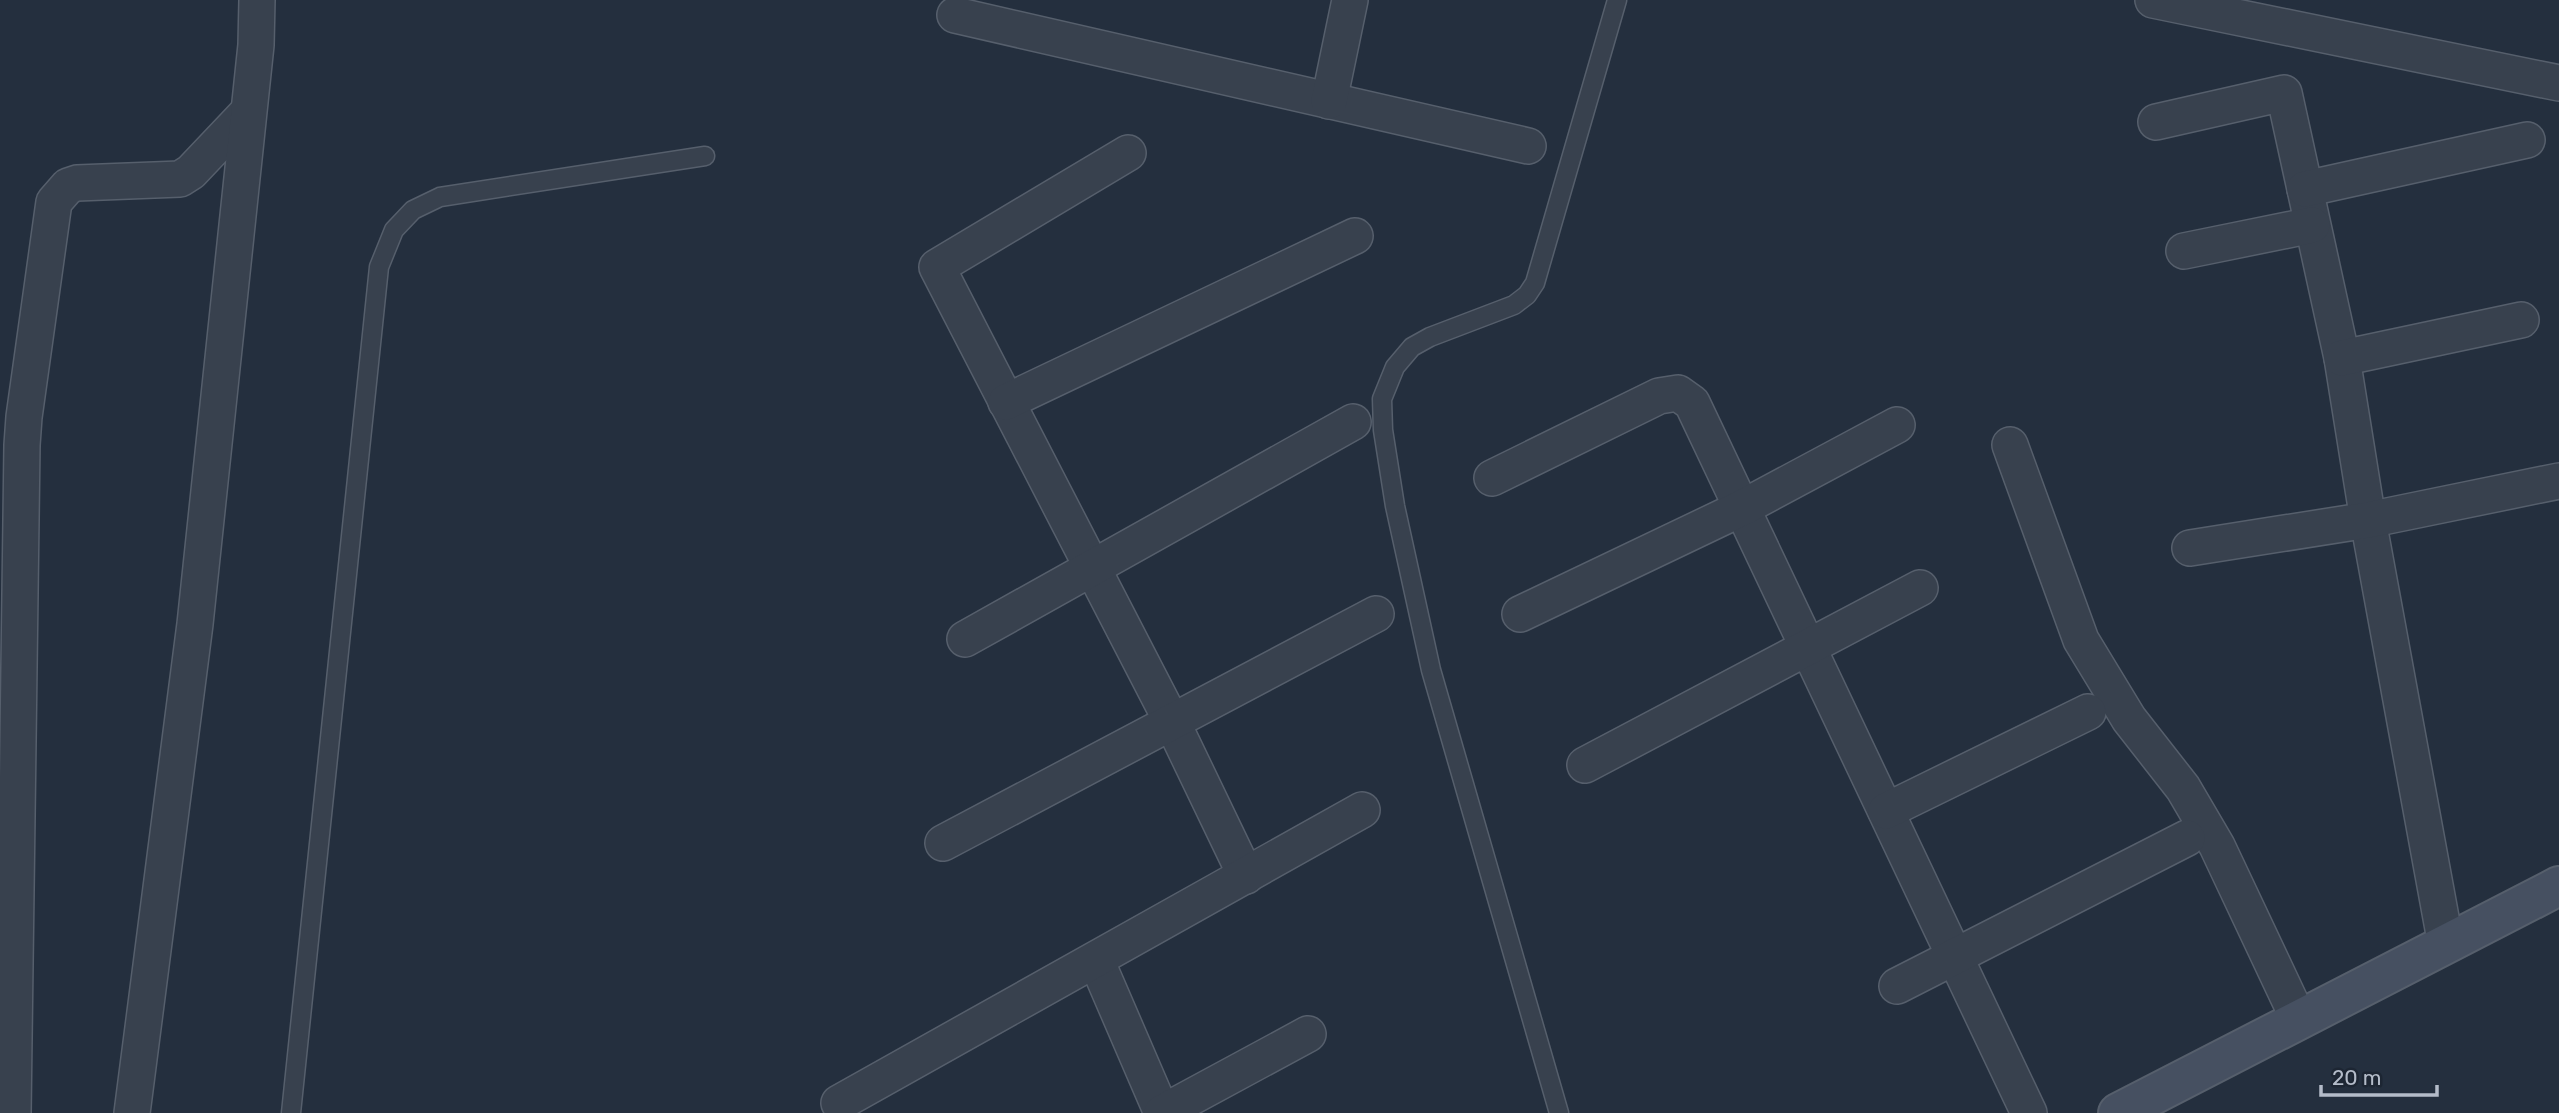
<svg xmlns="http://www.w3.org/2000/svg" width="2559" height="1113" font-family="Rubik,sans-serif">
	<style>
		.lines { fill: none; stroke-linecap: round; stroke-linejoin: round }
		.lane-casing { stroke: #565f6c; stroke-width: 21 }
		.street-casing { stroke: #565f6c; stroke-width: 38 }
		.secondary-casing { stroke: #565f6c; stroke-width: 42 }
		.lane { stroke: #38414e; stroke-width: 18 }
		.street { stroke: #38414e; stroke-width: 35 }
		.secondary { stroke: #465061; stroke-width: 38 }
	</style>
	<rect width="100%" height="100%" fill="#242f3e"/>
	<g class="lines">
		<!-- lane casing -->
		<g class="lane-casing">
			<g id="lane">
				<path d="M291,1113l88,-846 15,-37 19,-20 27,-13 265,-41"/>
				<path d="M1559,1113l-128,-443 -36,-164 -12,-76 -1,-31 13,-32 17,-20 18,-10 84,-32 13,-10 8,-12 82,-283"/>
			</g>
		</g>
		<!-- street casing -->
		<g class="street-casing">
			<g id="street">
				<path d="M2153,0l406,83"/>
				<path d="M955,15l573,131"/>
				<path d="M1329,101l21,-101"/>
				<path d="M2156,122l128,-29 58,265 26,162 78,425"/>
				<path d="M1128,153l-191,114 235,455 74,154"/>
				<path d="M2305,189l222,-49"/>
				<path d="M2184,251l128,-26"/>
				<path d="M2342,358l179,-38"/>
				<path d="M1006,402l349,-166"/>
				<path d="M2010,445l71,195 48,79 54,69 34,58 82,174"/>
				<path d="M1492,478l167,-82 19,-3 14,10 337,710"/>
				<path d="M2190,548l178,-28 191,-39"/>
				<path d="M1520,614l222,-106 155,-83"/>
				<path d="M965,639l388,-217"/>
				<path d="M1585,765l335,-177"/>
				<path d="M1886,811l202,-99"/>
				<path d="M943,843l433,-229"/>
				<path d="M1096,960l66,153"/>
				<path d="M1897,986l290,-148"/>
				<path d="M839,1103l523,-293"/>
				<path d="M13,1113l9,-668 2,-28 30,-215 14,-16 9,-3 103,-4 11,-7 56,-59"/>
				<path d="M132,1113l63,-489 61,-579 1,-45"/>
				<path d="M1162,1113l146,-79"/>
			</g>
		</g>
		<!-- secondary casing -->
		<g class="secondary-casing">
			<path id="secondary" d="M2118,1113l441,-227"/>
		</g>
		<!-- lane -->
		<use href="#lane" class="lane"/>
		<!-- street -->
		<use href="#street" class="street"/>
		<!-- secondary -->
		<use href="#secondary" class="secondary"/>
	</g>
	<!-- scale -->
	<path d="M2321 1085v10h116v-10" fill="none" stroke="#b4bcc9" stroke-width="3.5"/>
	<text x="2332" y="1085" font-size="21" fill="#b4bcc9" stroke="#1d2633" stroke-width="5" paint-order="stroke">20 m</text>
</svg>
